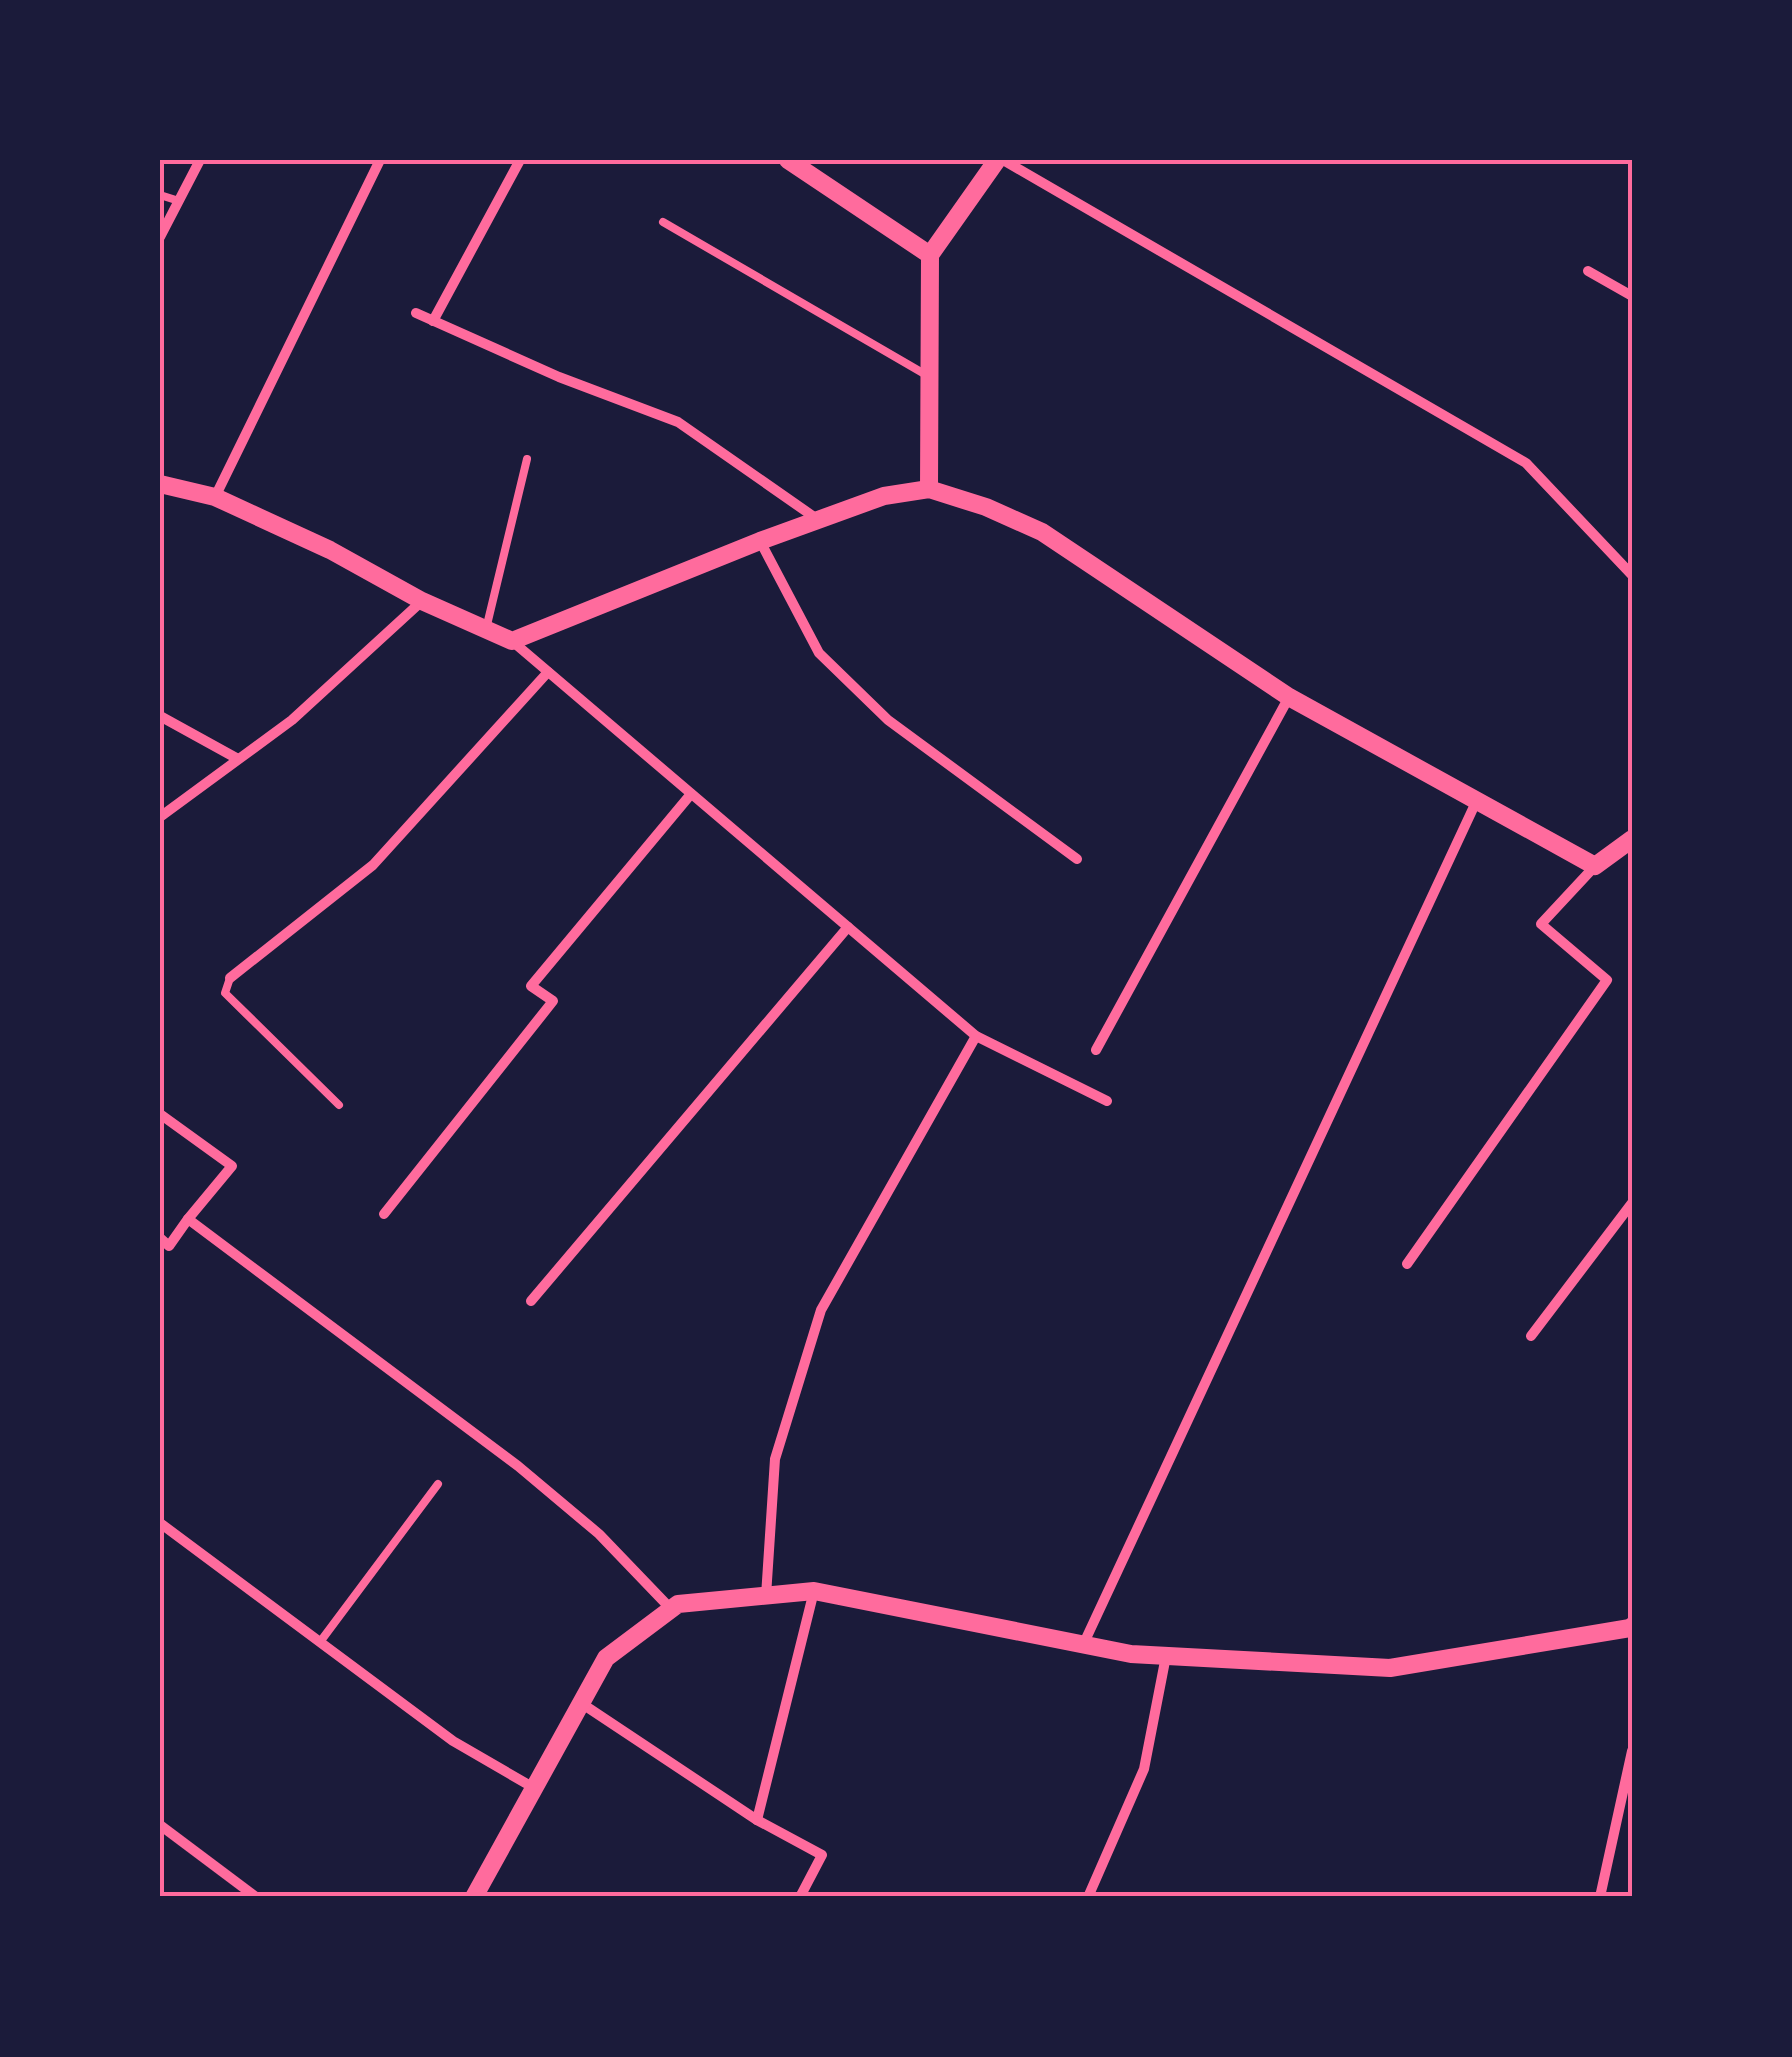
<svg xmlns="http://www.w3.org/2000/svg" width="1792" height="2057" font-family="Helvetica,sans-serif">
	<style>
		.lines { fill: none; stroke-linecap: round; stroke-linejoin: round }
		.service { stroke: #ff6b9d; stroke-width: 8 }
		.minor { stroke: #ff6b9d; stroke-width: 10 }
		.tertiary { stroke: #ff6b9d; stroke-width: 18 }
		.neatline { fill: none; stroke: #ff6b9d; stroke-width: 4 }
	</style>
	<rect width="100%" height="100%" fill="#1b1b3a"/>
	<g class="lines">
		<!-- service -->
		<g class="service">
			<path d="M160,195l19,6"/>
			<path d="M663,222l265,154"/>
			<path d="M486,629l41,-170"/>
			<path d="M230,978l-5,15 114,112"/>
			<path d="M320,1642l118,-158"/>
		</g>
		<!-- minor -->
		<g class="minor">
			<path d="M1003,160l523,303 106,112"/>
			<path d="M160,237l40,-77"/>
			<path d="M1588,271l44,25"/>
			<path d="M416,313l143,64 119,45 139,97"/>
			<path d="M433,321l87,-161"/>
			<path d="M215,497l165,-337"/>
			<path d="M760,541l59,112 69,67 189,139"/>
			<path d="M512,641l464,395 131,65"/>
			<path d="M160,716l78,43"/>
			<path d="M160,817l132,-97 130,-119"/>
			<path d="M230,978l143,-113 175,-193"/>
			<path d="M1096,1050l193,-353"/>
			<path d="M160,1114l72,52 -44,53 330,247 81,68 72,75"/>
			<path d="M384,1214l169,-213 -22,-15 160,-192"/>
			<path d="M160,1238l9,8 19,-27"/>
			<path d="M1407,1264l200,-284 -66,-56 54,-58"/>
			<path d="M531,1301l317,-374"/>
			<path d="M1531,1336l101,-133"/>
			<path d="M160,1523l293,218 81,47"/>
			<path d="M766,1596l9,-137 46,-149 155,-274"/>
			<path d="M1083,1645l394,-845"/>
			<path d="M581,1703l176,117 57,-229"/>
			<path d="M757,1820l65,35 -21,40 4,2"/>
			<path d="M160,1825l96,72"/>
			<path d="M1088,1897l56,-128 22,-113"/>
			<path d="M1600,1897l32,-146"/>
		</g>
		<!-- tertiary -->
		<g class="tertiary">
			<path d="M788,160l142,95 -1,234"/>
			<path d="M930,255l67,-95"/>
			<path d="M160,484l55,13 115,53 92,51 90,40 248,-100 124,-45 45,-7 57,18 56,25 247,165 306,169 37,-27"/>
			<path d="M474,1897l132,-239 72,-54 136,-13 317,63 259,14 240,-40 2,-2"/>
		</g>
	</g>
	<!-- border -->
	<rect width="1792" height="2057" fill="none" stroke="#1b1b3a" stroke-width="325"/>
	<rect x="162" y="162" width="1468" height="1732" class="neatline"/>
</svg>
